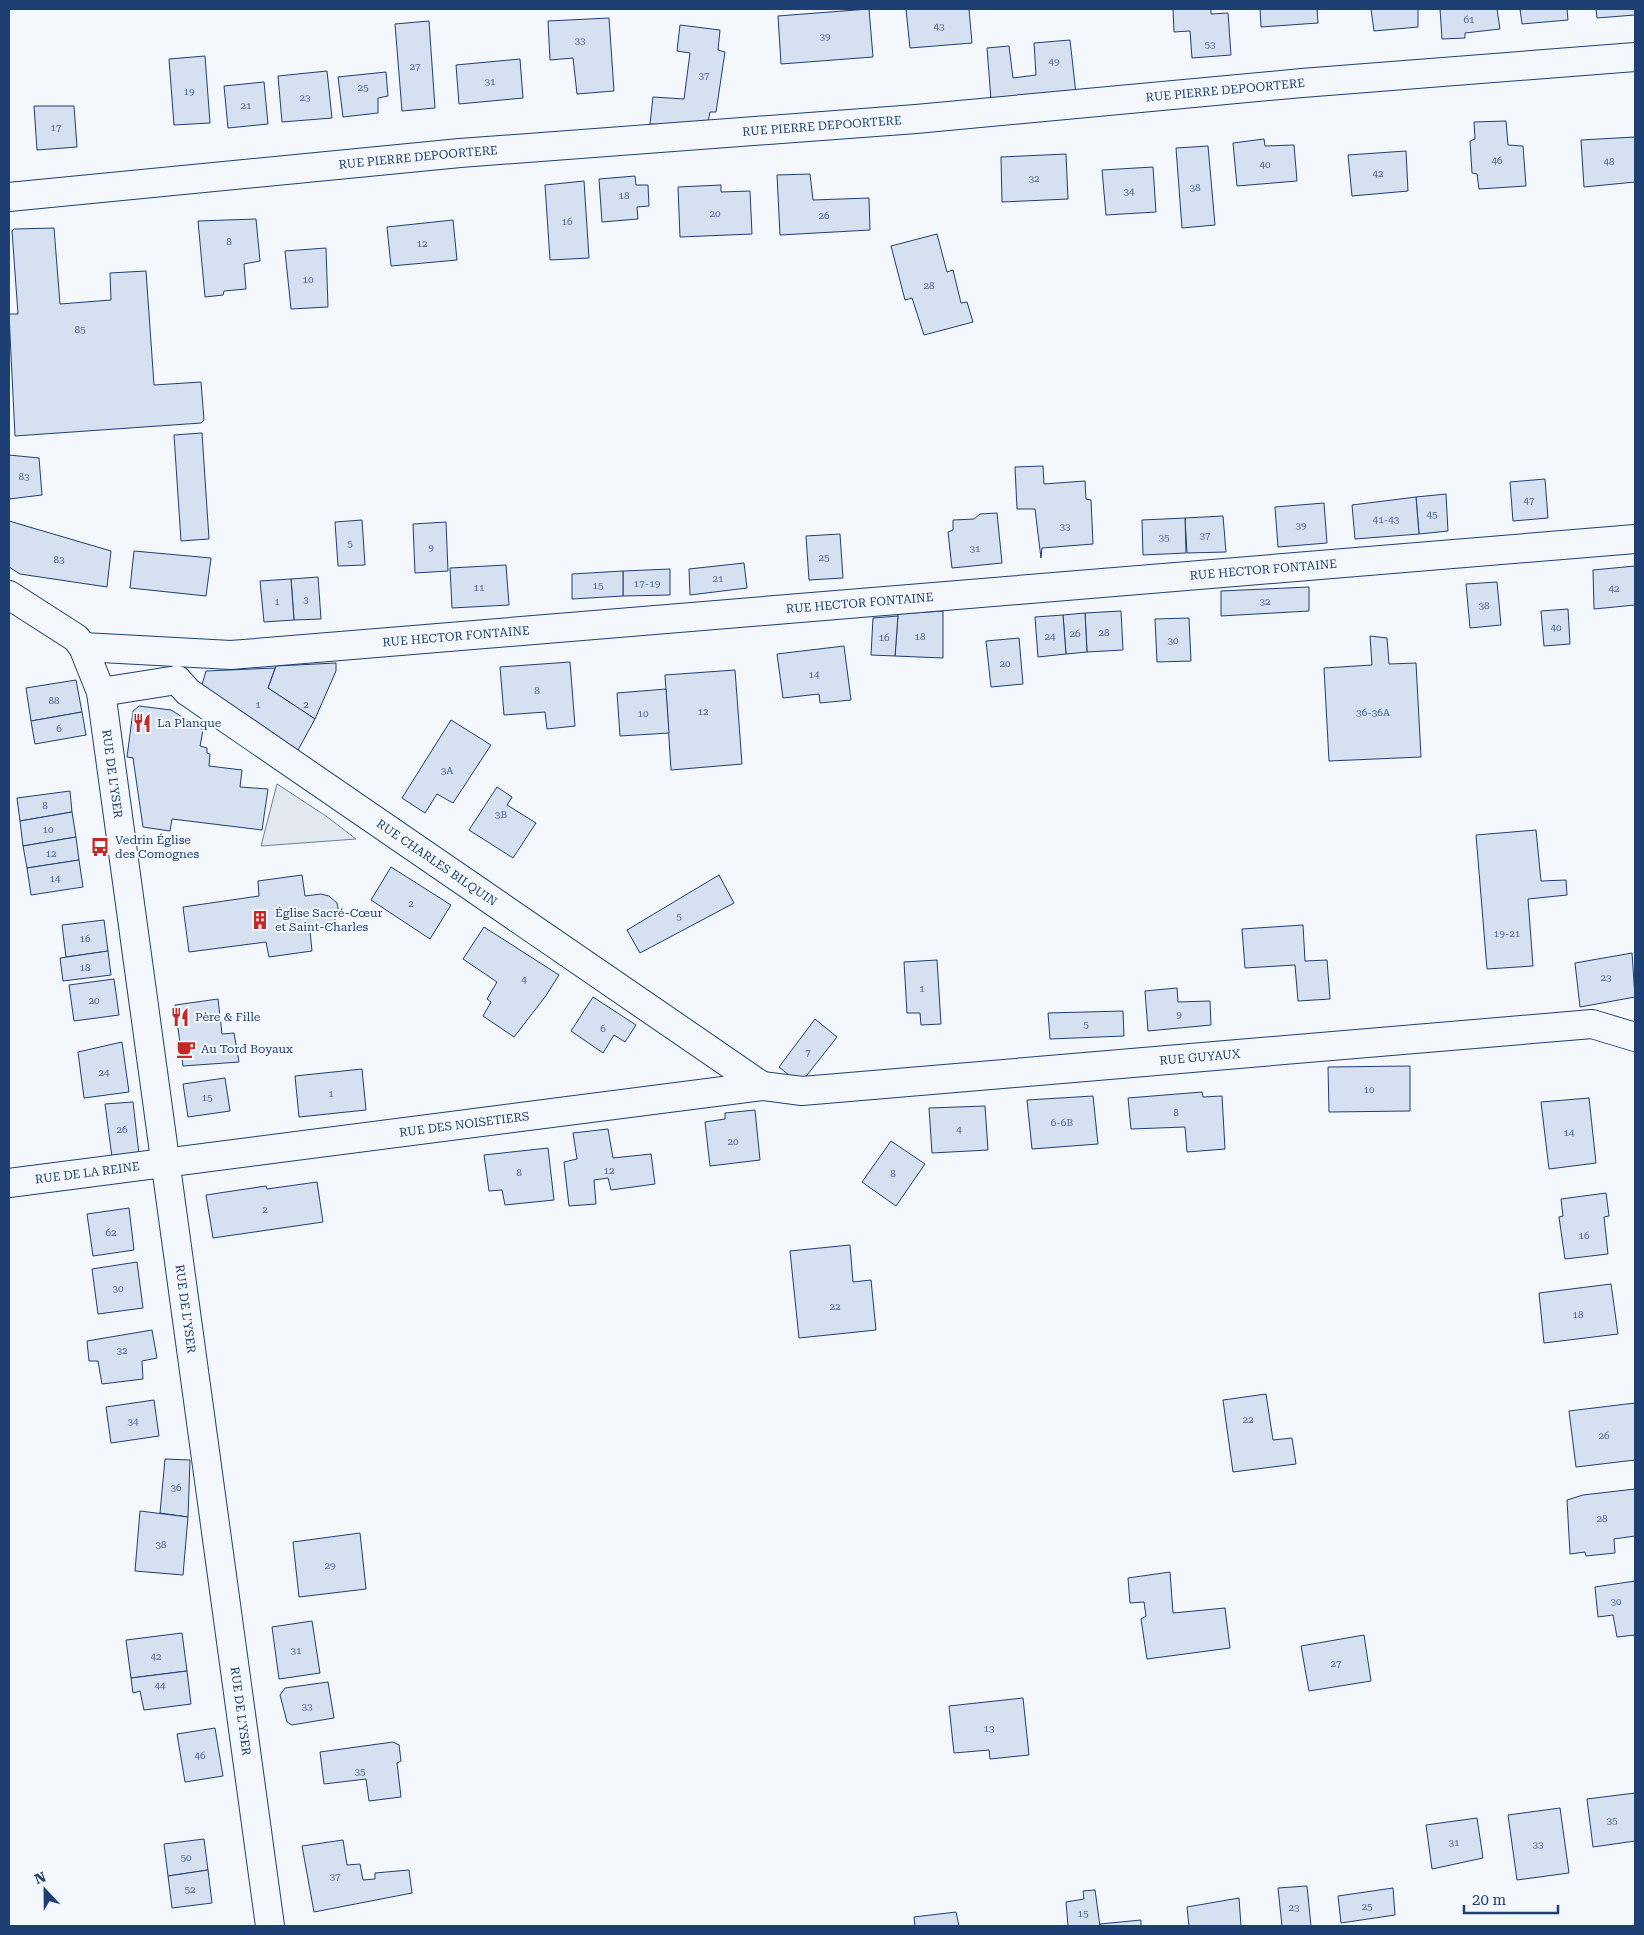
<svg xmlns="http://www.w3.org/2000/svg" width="1644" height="1935" font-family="'Roboto Serif',serif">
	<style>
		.parking { fill: #e3e8f0; stroke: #687fa3 }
		.building { fill: #d5e0f0; stroke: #1d3f73 }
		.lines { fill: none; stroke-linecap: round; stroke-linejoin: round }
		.minor-casing { stroke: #1d3f73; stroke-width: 30 }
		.minor { stroke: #f4f7fb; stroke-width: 28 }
		.labels { text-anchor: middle; stroke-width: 4; stroke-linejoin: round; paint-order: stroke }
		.number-label { font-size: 10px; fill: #4b6792 }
		.street-label { font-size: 12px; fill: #1d3f73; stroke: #f4f7fb }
		.poi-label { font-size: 12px; fill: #1d3f73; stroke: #f4f7fb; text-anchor: start }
	</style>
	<rect width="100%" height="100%" fill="#f4f7fb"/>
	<!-- parking -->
	<path class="parking" d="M277,784l49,32 30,23 -95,7z"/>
	<!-- building -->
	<g class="building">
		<path d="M869,9l4,48 -92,7 -3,-48z"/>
		<path d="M906,9h63l3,34 -62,5z"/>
		<path d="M1173,9h38v5l17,-1 3,42 -39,3 -2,-27 -16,1z"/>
		<path d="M1260,9h57l1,14 -57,4z"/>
		<path d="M1371,9h47v18l-44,4z"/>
		<path d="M1440,9h57l3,20 -35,4v5l-23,1z"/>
		<path d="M1520,9h47l1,11 -46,4z"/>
		<path d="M1596,9h39v6l-38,3z"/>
		<path d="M609,18l5,73 -37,3 -4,-36 -23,2 -2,-39z"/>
		<path d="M429,21l6,87 -33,3 -7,-87z"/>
		<path d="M680,25l40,5 -2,20 7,2 -9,60h-6l-3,15 -57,-3 3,-27 31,2 6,-46 -13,-2z"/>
		<path d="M1070,40l6,54 -85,6 -4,-52 22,-2 4,32 23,-3 -2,-32z"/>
		<path d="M205,56l5,67 -36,2 -5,-66z"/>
		<path d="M520,59l3,39 -64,6 -3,-39z"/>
		<path d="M327,71l5,47 -50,4 -4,-46z"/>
		<path d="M386,72l2,24 -10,2v15l-35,4 -5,-40z"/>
		<path d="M264,82l4,42 -40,4 -4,-42z"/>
		<path d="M34,106h40l3,41 -40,3z"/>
		<path d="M1506,121l2,24 15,1 3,40 -47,3 -2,-15 -5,-1 -2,-32 5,-2 -1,-17z"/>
		<path d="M1635,137v45l-51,5 -3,-47z"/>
		<path d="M1264,139l1,7 29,-1 3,36 -60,5 -4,-43z"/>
		<path d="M1208,146l7,79 -33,3 -6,-80z"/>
		<path d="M1406,151l2,40 -56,5 -4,-41z"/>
		<path d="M1066,154l2,45 -66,3 -1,-45z"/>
		<path d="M1153,167l3,45 -50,3 -4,-45z"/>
		<path d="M810,174l3,26 56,-2 1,32 -90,5 -3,-60z"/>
		<path d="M635,176l1,9h12l1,21 -12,1 1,12 -36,3 -3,-43z"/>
		<path d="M584,181l5,77 -39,2 -5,-75z"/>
		<path d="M721,185v7l29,-1 2,43 -72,3 -2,-50z"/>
		<path d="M256,219l4,42 -16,3 2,25 -22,2 -1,4 -18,2 -7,-76z"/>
		<path d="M453,220l4,40 -66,6 -4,-39z"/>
		<path d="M54,228l6,76 51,-4 -1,-27 36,-2 8,114 47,-3 3,38 -3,3 -186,13 -6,-122h9l-6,-83 2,-2z"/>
		<path d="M937,234l10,38 6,-2 8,33 6,-1 6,20 -49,13 -12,-37 -7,2 -14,-54z"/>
		<path d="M326,248l2,59 -37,2 -6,-58z"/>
		<path d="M202,433l7,106 -28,2 -7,-106z"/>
		<path d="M9,455l30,3 3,37 -33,4z"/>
		<path d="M1043,466l1,18 41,-3 1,18 5,1 2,44 -51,4 -1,10 -6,-49h-18l-2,-42z"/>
		<path d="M1545,479l3,39 -35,3 -3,-39z"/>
		<path d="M1446,494l2,37 -29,3 -3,-37z"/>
		<path d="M1416,497l3,37 -64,5 -3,-34z"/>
		<path d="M1324,503l3,40 -49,4 -3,-40z"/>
		<path d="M997,513l5,50 -50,5 -4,-36 5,-2v-10l21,-1 6,-5z"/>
		<path d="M1223,516l3,36 -39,1 -2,-35z"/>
		<path d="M1185,518l1,35 -43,2 -1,-35z"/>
		<path d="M362,520l3,45 -27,1 -3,-44z"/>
		<path d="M9,521l102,30 -4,36 -87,-13 -11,-7z"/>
		<path d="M446,522l2,49 -33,2 -2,-49z"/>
		<path d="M840,534l3,44 -34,2 -3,-44z"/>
		<path d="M134,551l77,7 -5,38 -76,-8z"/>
		<path d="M744,563l3,25 -57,7 -1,-26z"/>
		<path d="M506,565l3,40 -57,3 -2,-40z"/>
		<path d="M1635,566v39l-41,4 -1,-39z"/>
		<path d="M670,569v26l-47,1v-25z"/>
		<path d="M623,571v25l-51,3v-25z"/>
		<path d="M318,577l3,42 -27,1 -3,-41z"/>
		<path d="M291,579l3,41 -30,2 -4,-41z"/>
		<path d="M1497,582l4,43 -31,3 -4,-44z"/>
		<path d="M1309,587v24l-88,5v-25z"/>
		<path d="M1568,609l2,35 -26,2 -3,-35z"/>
		<path d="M943,611v47l-48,-2 3,-42z"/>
		<path d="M1121,611l2,39 -36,2 -2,-39z"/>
		<path d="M1085,613l2,39 -21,2 -3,-39z"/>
		<path d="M1063,615l3,39 -28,3 -3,-40z"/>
		<path d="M898,616l-3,40 -24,-1 2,-37z"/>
		<path d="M1189,618l2,43 -34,1 -2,-43z"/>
		<path d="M1370,636l17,2 2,26 27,-1 5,94 -92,4 -5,-93 48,-3z"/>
		<path d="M1019,638l4,46 -32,3 -5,-46z"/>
		<path d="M844,646l7,54 -31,3 -1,-9 -36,4 -6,-44z"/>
		<path d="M570,662l5,64 -28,3 -2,-17 -41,3 -4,-48z"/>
		<path d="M336,663v8l-21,48 -47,-31 8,-22z"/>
		<path d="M275,668l-7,20 47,31 -17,31 -97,-62 5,-17z"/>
		<path d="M735,670l7,94 -71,6 -6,-95z"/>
		<path d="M76,680l6,32 -51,9 -5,-33z"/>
		<path d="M666,689l3,44 -49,3 -3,-43z"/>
		<path d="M139,706l32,4 32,20 -3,16 7,2v5l3,1 -1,12 33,4 -2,17 28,2 -6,41 -90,-11 -2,12 -27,-4 -10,-69 -6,-1 6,-46z"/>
		<path d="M82,712l4,23 -51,9 -4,-23z"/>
		<path d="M451,720l40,25 -38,58 -16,-9 -12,19 -23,-15z"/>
		<path d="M497,787l15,10 -5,8 29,18 -23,35 -44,-28z"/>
		<path d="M70,791l2,21 -52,9 -3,-23z"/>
		<path d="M72,812l4,25 -53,9 -3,-25z"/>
		<path d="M1536,830l5,51 25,-1 1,15 -39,4 5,67 -46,3 -11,-134z"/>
		<path d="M76,837l3,23 -52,8 -4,-22z"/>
		<path d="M79,860l4,27 -52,8 -4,-27z"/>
		<path d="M391,867l60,38 -21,34 -59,-39z"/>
		<path d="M302,875l3,21 16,-2 8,2 8,7 2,10 -8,13 -21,5 2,20 -43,6 -3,-15 -77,10 -6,-45 76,-11 -1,-15z"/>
		<path d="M719,875l15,28 -94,50 -13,-23z"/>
		<path d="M104,920l4,31 -42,6 -4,-32z"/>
		<path d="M1303,925l2,36 22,-1 3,39 -32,2 -3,-36 -50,3 -3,-39z"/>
		<path d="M484,927l75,48 -14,22 -31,40 -31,-21 8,-14 -4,-3 10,-17 -34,-23z"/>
		<path d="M108,951l3,24 -48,6 -3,-23z"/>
		<path d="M1632,953l3,44 -55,10 -5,-44z"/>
		<path d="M937,960l4,64 -20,1 -1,-12h-13l-3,-51z"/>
		<path d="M114,979l5,36 -45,6 -5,-36z"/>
		<path d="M1177,988l1,14 32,-1 1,24 -63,6 -3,-40z"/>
		<path d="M593,997l43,28 -11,17 -11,-7 -11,18 -32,-22z"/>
		<path d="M218,999l4,35 12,-1 5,29 -56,4 -8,-61z"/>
		<path d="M1123,1011l1,25 -74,3 -2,-26z"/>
		<path d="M815,1019l22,18 -37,47 -21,-17z"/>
		<path d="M122,1042l7,50 -45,6 -6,-46z"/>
		<path d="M1410,1066v45l-81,1 -1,-45z"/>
		<path d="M362,1069l4,41 -67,7 -4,-41z"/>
		<path d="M225,1078l5,33 -42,6 -5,-33z"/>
		<path d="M1202,1092l1,5 19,-1 3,53 -38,3 -2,-25 -54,2 -3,-31z"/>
		<path d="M1093,1096l5,48 -66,5 -5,-49z"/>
		<path d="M1589,1098l7,65 -47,6 -8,-67z"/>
		<path d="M133,1102l6,52 -27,3 -7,-53z"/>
		<path d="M985,1106l3,44 -56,3 -3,-45z"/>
		<path d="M755,1110l5,50 -50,6 -5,-44 20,-3v-6z"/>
		<path d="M608,1129l5,29 38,-4 4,30 -44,6 -3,-12 -14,2 2,24 -27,2 -5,-44 13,-3 -4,-26z"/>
		<path d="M891,1141l34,23 -29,42 -34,-24z"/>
		<path d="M548,1148l6,52 -49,5 -3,-15 -13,1 -5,-36z"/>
		<path d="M317,1182l6,40 -110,16 -7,-43 60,-9 1,3z"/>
		<path d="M1606,1193l3,23 -5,1 4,37 -43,5 -6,-42 4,-1 -2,-17z"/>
		<path d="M129,1208l5,42 -41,6 -6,-42z"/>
		<path d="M850,1245l3,37 18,-2 5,50 -77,8 -9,-87z"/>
		<path d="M137,1262l6,46 -45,6 -6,-45z"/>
		<path d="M1611,1284l7,50 -74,9 -5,-50z"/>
		<path d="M152,1330l5,28 -15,3 1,18 -41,5 -4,-23h-9l-2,-20z"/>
		<path d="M1266,1394l7,46 19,-2 4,26 -63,8 -10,-72z"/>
		<path d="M154,1400l5,36 -48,7 -5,-36z"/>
		<path d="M1635,1403v57l-59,7 -7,-56z"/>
		<path d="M165,1459l25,1 -2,57 -28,-4z"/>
		<path d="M1635,1489v47l-21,3 1,14 -29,3 -1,-4 -15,2 -3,-54 16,-5z"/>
		<path d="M140,1511l48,6 -5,58 -48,-4z"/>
		<path d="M360,1533l6,56 -67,8 -6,-55z"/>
		<path d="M1170,1572l3,41 52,-5 5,40 -83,11 -6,-40 5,-3 -2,-14 -14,1 -2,-25z"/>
		<path d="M1635,1581v54l-18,2 -4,-22 -15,2 -3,-30z"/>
		<path d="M312,1621l8,52 -41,6 -7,-52z"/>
		<path d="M182,1633l5,38 -56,7 -5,-38z"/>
		<path d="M1364,1635l7,46 -62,10 -8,-45z"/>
		<path d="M187,1671l4,33 -47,6 -4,-19 -7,2 -2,-15z"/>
		<path d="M328,1682l6,36 -42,7 -5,-3 -7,-27 5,-7z"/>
		<path d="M1023,1698l6,57 -39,4 -1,-9 -35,3 -5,-47z"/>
		<path d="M215,1728l8,48 -38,6 -8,-48z"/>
		<path d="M393,1742l6,3 2,16 -4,2 4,34 -32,4 -3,-22 -42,5 -4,-32z"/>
		<path d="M1635,1793v48l-42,6 -6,-48z"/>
		<path d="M1560,1808l9,65 -52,7 -9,-65z"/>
		<path d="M1477,1818l6,40 -51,11 -6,-44z"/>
		<path d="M204,1839l4,31 -40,6 -4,-32z"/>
		<path d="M343,1840l4,25 13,-1 3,16 12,-1v-6l34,-3 3,23 -98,19 -12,-66z"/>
		<path d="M208,1870l4,33 -40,5 -4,-32z"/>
		<path d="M1307,1886l4,40h-29l-4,-38z"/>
		<path d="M1393,1888l2,27 -54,8 -3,-27z"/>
		<path d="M1095,1890l5,36h-32l-2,-24 18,-3 -1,-8z"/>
		<path d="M1239,1898l2,28h-52l-2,-19z"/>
		<path d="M956,1912l3,14h-44l-1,-9z"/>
		<path d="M1141,1920v6h-41v-2z"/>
	</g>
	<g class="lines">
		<!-- minor casing -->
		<g class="minor-casing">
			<g id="minor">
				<path id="s1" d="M9,197l451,-44 456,-34 386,-36 333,-26"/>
				<path id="s2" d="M9,595l67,43 7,9 18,45 169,1234"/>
				<path id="s3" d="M83,647l148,8 1404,-116"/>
				<path id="s4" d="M177,680l11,12 574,394"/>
				<path d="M101,692l76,-12"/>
				<path id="s5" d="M9,1183l753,-97 40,5 790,-67 43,13"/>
			</g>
		</g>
		<!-- minor -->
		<use href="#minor" class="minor"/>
	</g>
	<!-- icons -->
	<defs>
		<g id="restaurant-bare" transform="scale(1.5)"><path d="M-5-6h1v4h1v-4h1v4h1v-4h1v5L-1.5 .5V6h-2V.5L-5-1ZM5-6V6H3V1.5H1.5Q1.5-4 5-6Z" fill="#c62828" stroke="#f4f7fb" stroke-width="2.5" paint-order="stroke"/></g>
		<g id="bus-bare" transform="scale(1.5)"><path d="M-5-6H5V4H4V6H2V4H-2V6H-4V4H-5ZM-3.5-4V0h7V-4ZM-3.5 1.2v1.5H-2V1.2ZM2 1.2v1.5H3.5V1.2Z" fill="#c62828" stroke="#f4f7fb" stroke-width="2.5" paint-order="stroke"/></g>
		<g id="building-bare" transform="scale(1.5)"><path d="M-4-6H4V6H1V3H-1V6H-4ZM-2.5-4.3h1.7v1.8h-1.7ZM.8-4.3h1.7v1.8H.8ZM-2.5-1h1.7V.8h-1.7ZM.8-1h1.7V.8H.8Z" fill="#c62828" stroke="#f4f7fb" stroke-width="2.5" paint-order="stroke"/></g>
		<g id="cafe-bare" transform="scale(1.5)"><path d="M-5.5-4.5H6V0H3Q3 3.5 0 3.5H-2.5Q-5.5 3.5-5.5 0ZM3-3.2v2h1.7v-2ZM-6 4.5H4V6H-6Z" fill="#c62828" stroke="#f4f7fb" stroke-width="2.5" paint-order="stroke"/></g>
	</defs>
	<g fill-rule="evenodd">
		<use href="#restaurant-bare" x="142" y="723"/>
		<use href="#bus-bare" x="100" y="847"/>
		<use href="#building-bare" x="260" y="920"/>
		<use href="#restaurant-bare" x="180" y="1017"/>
		<use href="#cafe-bare" x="186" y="1049"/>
	</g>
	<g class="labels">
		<!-- number labels -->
		<g class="number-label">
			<text x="1469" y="23">61</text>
			<text x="939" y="30">43</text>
			<text x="825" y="40">39</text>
			<text x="580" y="44">33</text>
			<text x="1210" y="48">53</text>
			<text x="1054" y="65">49</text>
			<text x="415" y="70">27</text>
			<text x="704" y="79">37</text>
			<text x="490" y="85">31</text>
			<text x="363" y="91">25</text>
			<text x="189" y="95">19</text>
			<text x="305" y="101">23</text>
			<text x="246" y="109">21</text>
			<text x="56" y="131">17</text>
			<text x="1497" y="164">46</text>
			<text x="1609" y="165">48</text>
			<text x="1265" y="168">40</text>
			<text x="1378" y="177">42</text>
			<text x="1034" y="182">32</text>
			<text x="1195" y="191">38</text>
			<text x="1129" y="195">34</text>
			<text x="624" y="199">18</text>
			<text x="715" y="217">20</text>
			<text x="824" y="219">26</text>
			<text x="567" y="225">16</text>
			<text x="229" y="245">8</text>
			<text x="422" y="247">12</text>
			<text x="308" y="283">10</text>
			<text x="929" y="289">28</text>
			<text x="80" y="333">85</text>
			<text x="24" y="480">83</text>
			<text x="1529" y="504">47</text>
			<text x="1432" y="518">45</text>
			<text x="1386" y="523">41-43</text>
			<text x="1301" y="529">39</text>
			<text x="1065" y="530">33</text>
			<text x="1205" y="539">37</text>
			<text x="1164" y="541">35</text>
			<text x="350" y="547">5</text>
			<text x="431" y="551">9</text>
			<text x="975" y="552">31</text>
			<text x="824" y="561">25</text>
			<text x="59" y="563">83</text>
			<text x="718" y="582">21</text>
			<text x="647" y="587">17-19</text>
			<text x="598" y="589">15</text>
			<text x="479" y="591">11</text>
			<text x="1614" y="592">42</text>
			<text x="306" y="603">3</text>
			<text x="277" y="605">1</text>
			<text x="1265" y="605">32</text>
			<text x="1484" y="609">38</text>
			<text x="1556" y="631">40</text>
			<text x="1104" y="636">28</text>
			<text x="1075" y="637">26</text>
			<text x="920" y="640">18</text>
			<text x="1050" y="640">24</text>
			<text x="884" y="641">16</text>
			<text x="1173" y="644">30</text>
			<text x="1005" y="667">20</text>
			<text x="814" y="678">14</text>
			<text x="537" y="694">8</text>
			<text x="54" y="704">88</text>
			<text x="258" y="708">1</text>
			<text x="306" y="708">2</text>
			<text x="703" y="715">12</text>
			<text x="1373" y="716">36-36A</text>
			<text x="643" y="717">10</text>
			<text x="59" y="732">6</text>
			<text x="447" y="774">3A</text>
			<text x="45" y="809">8</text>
			<text x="501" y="818">3B</text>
			<text x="48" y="833">10</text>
			<text x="51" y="857">12</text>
			<text x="55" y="882">14</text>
			<text x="411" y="907">2</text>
			<text x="679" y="920">5</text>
			<text x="1507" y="937">19-21</text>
			<text x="85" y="942">16</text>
			<text x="85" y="971">18</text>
			<text x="1606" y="981">23</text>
			<text x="524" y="983">4</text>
			<text x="922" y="992">1</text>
			<text x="94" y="1004">20</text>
			<text x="1179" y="1018">9</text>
			<text x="1086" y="1028">5</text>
			<text x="603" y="1032">6</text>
			<text x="808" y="1056">7</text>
			<text x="104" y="1076">24</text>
			<text x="1369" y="1093">10</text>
			<text x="331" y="1097">1</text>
			<text x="207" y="1101">15</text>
			<text x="1176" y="1116">8</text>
			<text x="1062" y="1126">6-6B</text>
			<text x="122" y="1133">26</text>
			<text x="959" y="1133">4</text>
			<text x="1569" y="1136">14</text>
			<text x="733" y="1145">20</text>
			<text x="609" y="1174">12</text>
			<text x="519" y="1176">8</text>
			<text x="893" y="1177">8</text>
			<text x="265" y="1213">2</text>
			<text x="111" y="1236">62</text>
			<text x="1584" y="1239">16</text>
			<text x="118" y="1292">30</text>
			<text x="835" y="1310">22</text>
			<text x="1578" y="1318">18</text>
			<text x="122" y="1354">32</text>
			<text x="1248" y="1423">22</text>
			<text x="133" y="1425">34</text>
			<text x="1604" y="1439">26</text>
			<text x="176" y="1491">36</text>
			<text x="1602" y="1522">28</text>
			<text x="161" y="1548">38</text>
			<text x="330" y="1569">29</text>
			<text x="1616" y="1605">30</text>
			<text x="296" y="1654">31</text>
			<text x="156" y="1660">42</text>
			<text x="1336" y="1667">27</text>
			<text x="160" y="1689">44</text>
			<text x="307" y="1710">33</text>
			<text x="989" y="1732">13</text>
			<text x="200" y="1759">46</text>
			<text x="360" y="1775">35</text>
			<text x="1612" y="1824">35</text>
			<text x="1454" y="1846">31</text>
			<text x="1538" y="1848">33</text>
			<text x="186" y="1861">50</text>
			<text x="335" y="1880">37</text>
			<text x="190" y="1893">52</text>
			<text x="1367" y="1910">25</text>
			<text x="1294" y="1911">23</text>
			<text x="1083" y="1917">15</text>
		</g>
		<!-- street labels -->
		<g class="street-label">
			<text dy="4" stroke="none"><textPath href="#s1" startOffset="1221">RUE PIERRE DEPOORTERE</textPath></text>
			<text dy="4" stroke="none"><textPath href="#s1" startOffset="816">RUE PIERRE DEPOORTERE</textPath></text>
			<text dy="4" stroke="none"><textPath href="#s1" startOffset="411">RUE PIERRE DEPOORTERE</textPath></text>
			<text dy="4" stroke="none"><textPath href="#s3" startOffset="1184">RUE HECTOR FONTAINE</textPath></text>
			<text dy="4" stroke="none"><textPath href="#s3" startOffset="779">RUE HECTOR FONTAINE</textPath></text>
			<text dy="4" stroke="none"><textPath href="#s3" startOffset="374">RUE HECTOR FONTAINE</textPath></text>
			<text dy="4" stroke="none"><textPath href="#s2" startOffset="222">RUE DE L'YSER</textPath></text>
			<text dy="4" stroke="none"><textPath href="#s4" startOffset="318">RUE CHARLES BILQUIN</textPath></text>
			<text dy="4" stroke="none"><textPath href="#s5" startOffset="1199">RUE GUYAUX</textPath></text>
			<text dy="4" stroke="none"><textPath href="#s5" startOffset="459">RUE DES NOISETIERS</textPath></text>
			<text dy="4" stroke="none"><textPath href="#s5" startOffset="79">RUE DE LA REINE</textPath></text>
			<text dy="4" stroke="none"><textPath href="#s2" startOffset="762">RUE DE L'YSER</textPath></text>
			<text dy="4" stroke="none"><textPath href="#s2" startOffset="1168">RUE DE L'YSER</textPath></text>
		</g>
		<!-- poi labels -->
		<g class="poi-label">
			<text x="157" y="727">La Planque</text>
			<text x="115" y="844">Vedrin Église<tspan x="115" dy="14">des Comognes</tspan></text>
			<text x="275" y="917">Église Sacré-Cœur<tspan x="275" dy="14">et Saint-Charles</tspan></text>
			<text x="195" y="1021">Père &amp; Fille</text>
			<text x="201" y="1053">Au Tord Boyaux</text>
		</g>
	</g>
	<!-- border -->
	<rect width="1644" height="1935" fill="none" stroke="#1d3f73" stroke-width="20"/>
	<!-- north arrow -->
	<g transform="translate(45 1890) rotate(338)" stroke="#f4f7fb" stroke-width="4" paint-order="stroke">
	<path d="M0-4L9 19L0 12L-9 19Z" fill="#1d3f73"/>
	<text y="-8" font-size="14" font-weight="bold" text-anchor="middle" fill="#1d3f73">N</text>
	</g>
	<!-- scale -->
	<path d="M1464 1905v8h94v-8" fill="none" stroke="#1d3f73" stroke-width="2.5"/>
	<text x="1472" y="1905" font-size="15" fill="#1d3f73" stroke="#f4f7fb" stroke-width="4" paint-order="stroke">20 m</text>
</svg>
